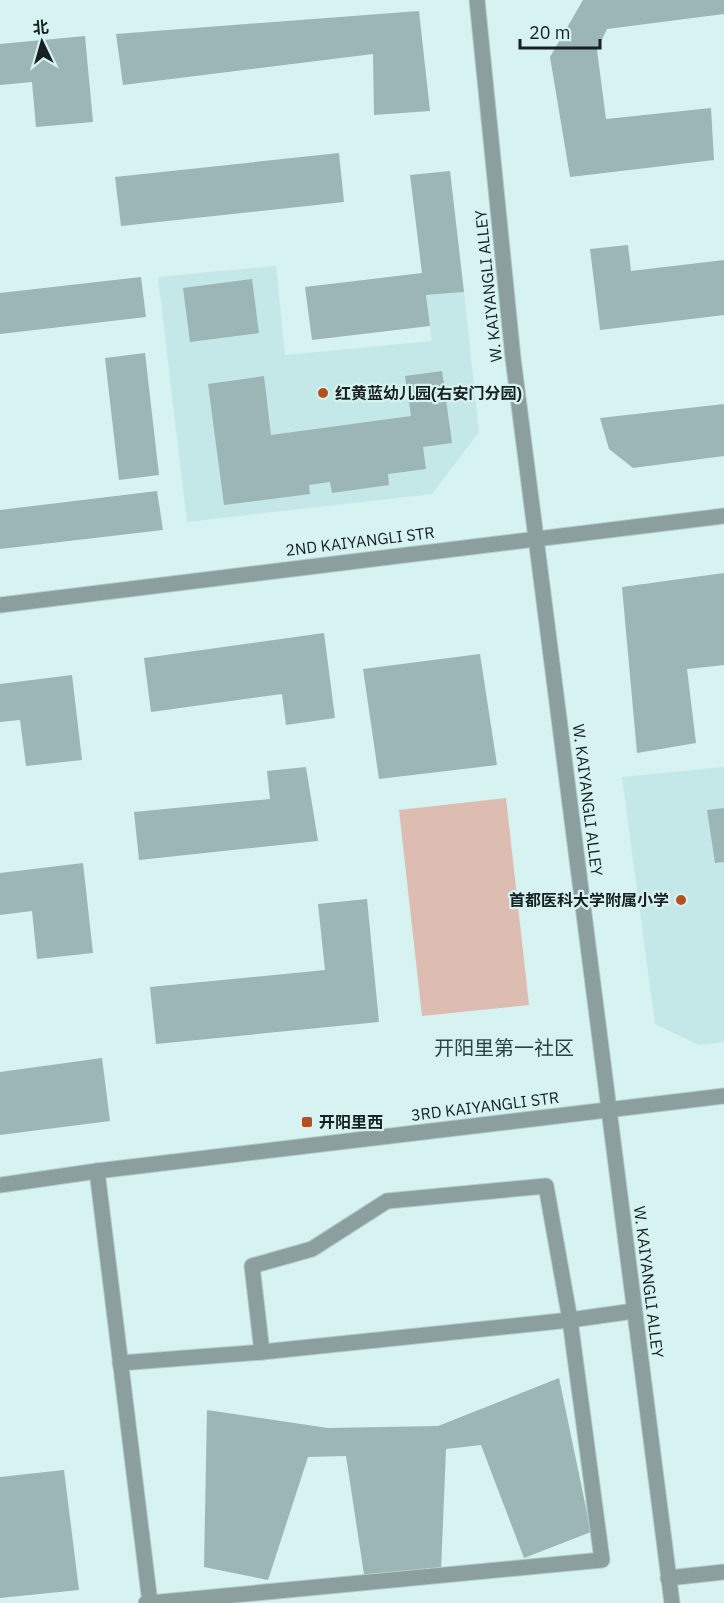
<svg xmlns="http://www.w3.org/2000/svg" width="724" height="1603" font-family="'IBM Plex Sans','Noto Sans SC',sans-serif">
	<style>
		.built { fill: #c3e8e7 }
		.green { fill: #ddbdb1 }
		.building { fill: #9bb6b5 }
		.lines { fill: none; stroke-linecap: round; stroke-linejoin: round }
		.service-casing { stroke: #b4cccc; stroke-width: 17 }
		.minor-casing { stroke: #b4cccc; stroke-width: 17 }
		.service { stroke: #8c9f9f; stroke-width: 15 }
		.minor { stroke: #8c9f9f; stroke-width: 15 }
		.poi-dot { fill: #b5501e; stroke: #d6f2f1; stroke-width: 2 }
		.labels { text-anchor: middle; stroke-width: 4.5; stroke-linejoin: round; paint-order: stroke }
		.street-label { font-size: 16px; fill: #172121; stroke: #d6f2f1 }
		.poi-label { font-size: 16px; font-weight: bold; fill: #172121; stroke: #d6f2f1; text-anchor: start }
		.quarter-label { font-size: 20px; fill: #2c4343; stroke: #d6f2f1 }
	</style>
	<rect width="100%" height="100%" fill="#d6f2f1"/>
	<!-- built -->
	<g class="built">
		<path d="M276,266l9,89 147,-14 -6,-46 38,-3 15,140 -47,62 -245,28 -29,-245z"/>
		<path d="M724,767v275l-25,3 -44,-21 -33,-247z"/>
	</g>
	<!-- green -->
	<path class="green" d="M506,798l23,207 -107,11 -23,-206z"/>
	<!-- building -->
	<g class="building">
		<path d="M583,0h141v14l-117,15 -10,21 9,69 105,-11 3,52 -144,17 -20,-120z"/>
		<path d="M419,11l11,100 -56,4 -1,-61 -250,31 -7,-51z"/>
		<path d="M85,36l8,86 -57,5 -4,-45 -32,3v-41z"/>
		<path d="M339,153l5,49 -223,24 -6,-49z"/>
		<path d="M450,171l14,121 -38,3 4,31 -118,14 -7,-53 117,-14 -12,-98z"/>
		<path d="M628,245l3,26 93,-11v55l-124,15 -10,-81z"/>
		<path d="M141,277l5,40 -146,17v-41z"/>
		<path d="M252,279l7,54 -69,9 -7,-54z"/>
		<path d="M145,353l14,122 -40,5 -14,-122z"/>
		<path d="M442,371l10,72 -29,4 3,22 -38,5 1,11 -57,8 -2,-11 -21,3 1,9 -86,11 -16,-121 56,-8 7,59 140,-19 -6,-40z"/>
		<path d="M724,404v52l-91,12 -24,-19 -9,-31z"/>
		<path d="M157,491l6,39 -163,19v-39z"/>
		<path d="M724,573v92l-37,4 9,74 -59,10 -15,-166z"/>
		<path d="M324,633l11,85 -49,7 -4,-31 -131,18 -7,-54z"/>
		<path d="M480,654l17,111 -118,14 -16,-110z"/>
		<path d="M72,675l10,85 -56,6 -6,-46 -20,2v-38z"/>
		<path d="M306,767l12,74 -179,19 -5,-48 136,-13 -3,-28z"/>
		<path d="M724,808v54l-9,1 -8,-53z"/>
		<path d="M83,863l10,90 -56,6 -5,-48 -32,4v-42z"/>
		<path d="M367,899l12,123 -223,22 -6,-57 175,-17 -7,-66z"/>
		<path d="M102,1058l8,63 -110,14v-63z"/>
		<path d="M559,1378l32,154 -67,26 -43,-113 -35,4 -5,122 -76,10 -19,-125 -38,1 -40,123 -64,-13 3,-157 121,18 110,-2z"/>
		<path d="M64,1470l15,120 -79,8v-121z"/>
	</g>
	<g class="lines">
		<!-- service casing -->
		<g class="service-casing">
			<path id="service" d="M97,1171l53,432h-4"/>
		</g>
		<!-- minor casing -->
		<g class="minor-casing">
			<g id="minor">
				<path d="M477,0l36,358 159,1245"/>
				<path d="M0,605l724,-89"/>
				<path d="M0,1185l97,-14 627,-75"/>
				<path d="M262,1352l308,-32 64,-9"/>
				<path d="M120,1363l142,-11 -10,-86 60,-17 75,-48 159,-15 24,134 32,240 -452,43"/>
				<path d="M668,1578l56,-6"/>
			</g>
		</g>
		<!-- service -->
		<use href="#service" class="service"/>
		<!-- minor -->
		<use href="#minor" class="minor"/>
	</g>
	<!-- markers -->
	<g class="poi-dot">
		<circle cx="323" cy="393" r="6"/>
		<circle cx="681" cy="900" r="6"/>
		<rect x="301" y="1116" width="12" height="12" rx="3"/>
	</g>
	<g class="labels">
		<!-- street labels -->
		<g class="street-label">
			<text transform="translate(488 286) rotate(-96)" y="6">W. KAIYANGLI ALLEY</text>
			<text transform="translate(360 541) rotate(-7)" y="6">2ND KAIYANGLI STR</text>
			<text transform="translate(588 800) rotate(83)" y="6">W. KAIYANGLI ALLEY</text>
			<text transform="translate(485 1106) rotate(-7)" y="6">3RD KAIYANGLI STR</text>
			<text transform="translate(649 1282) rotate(83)" y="6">W. KAIYANGLI ALLEY</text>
		</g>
		<!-- poi labels -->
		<g class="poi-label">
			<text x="335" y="399">红黄蓝幼儿园(右安门分园)</text>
			<text x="669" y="906" text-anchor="end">首都医科大学附属小学</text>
			<text x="319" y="1128">开阳里西</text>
		</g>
		<!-- quarter labels -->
		<g class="quarter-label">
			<text x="504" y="1055">开阳里第一社区</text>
		</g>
	</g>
	<!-- north arrow -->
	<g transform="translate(42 42) rotate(355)" stroke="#d6f2f1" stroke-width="4.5" paint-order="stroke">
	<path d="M0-4.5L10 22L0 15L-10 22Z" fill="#172121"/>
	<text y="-9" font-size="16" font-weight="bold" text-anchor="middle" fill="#172121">北</text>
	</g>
	<!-- scale -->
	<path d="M520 39v9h80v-9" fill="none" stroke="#172121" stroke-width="3"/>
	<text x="529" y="39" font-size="18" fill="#172121" stroke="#d6f2f1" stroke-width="4.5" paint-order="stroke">20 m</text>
</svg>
